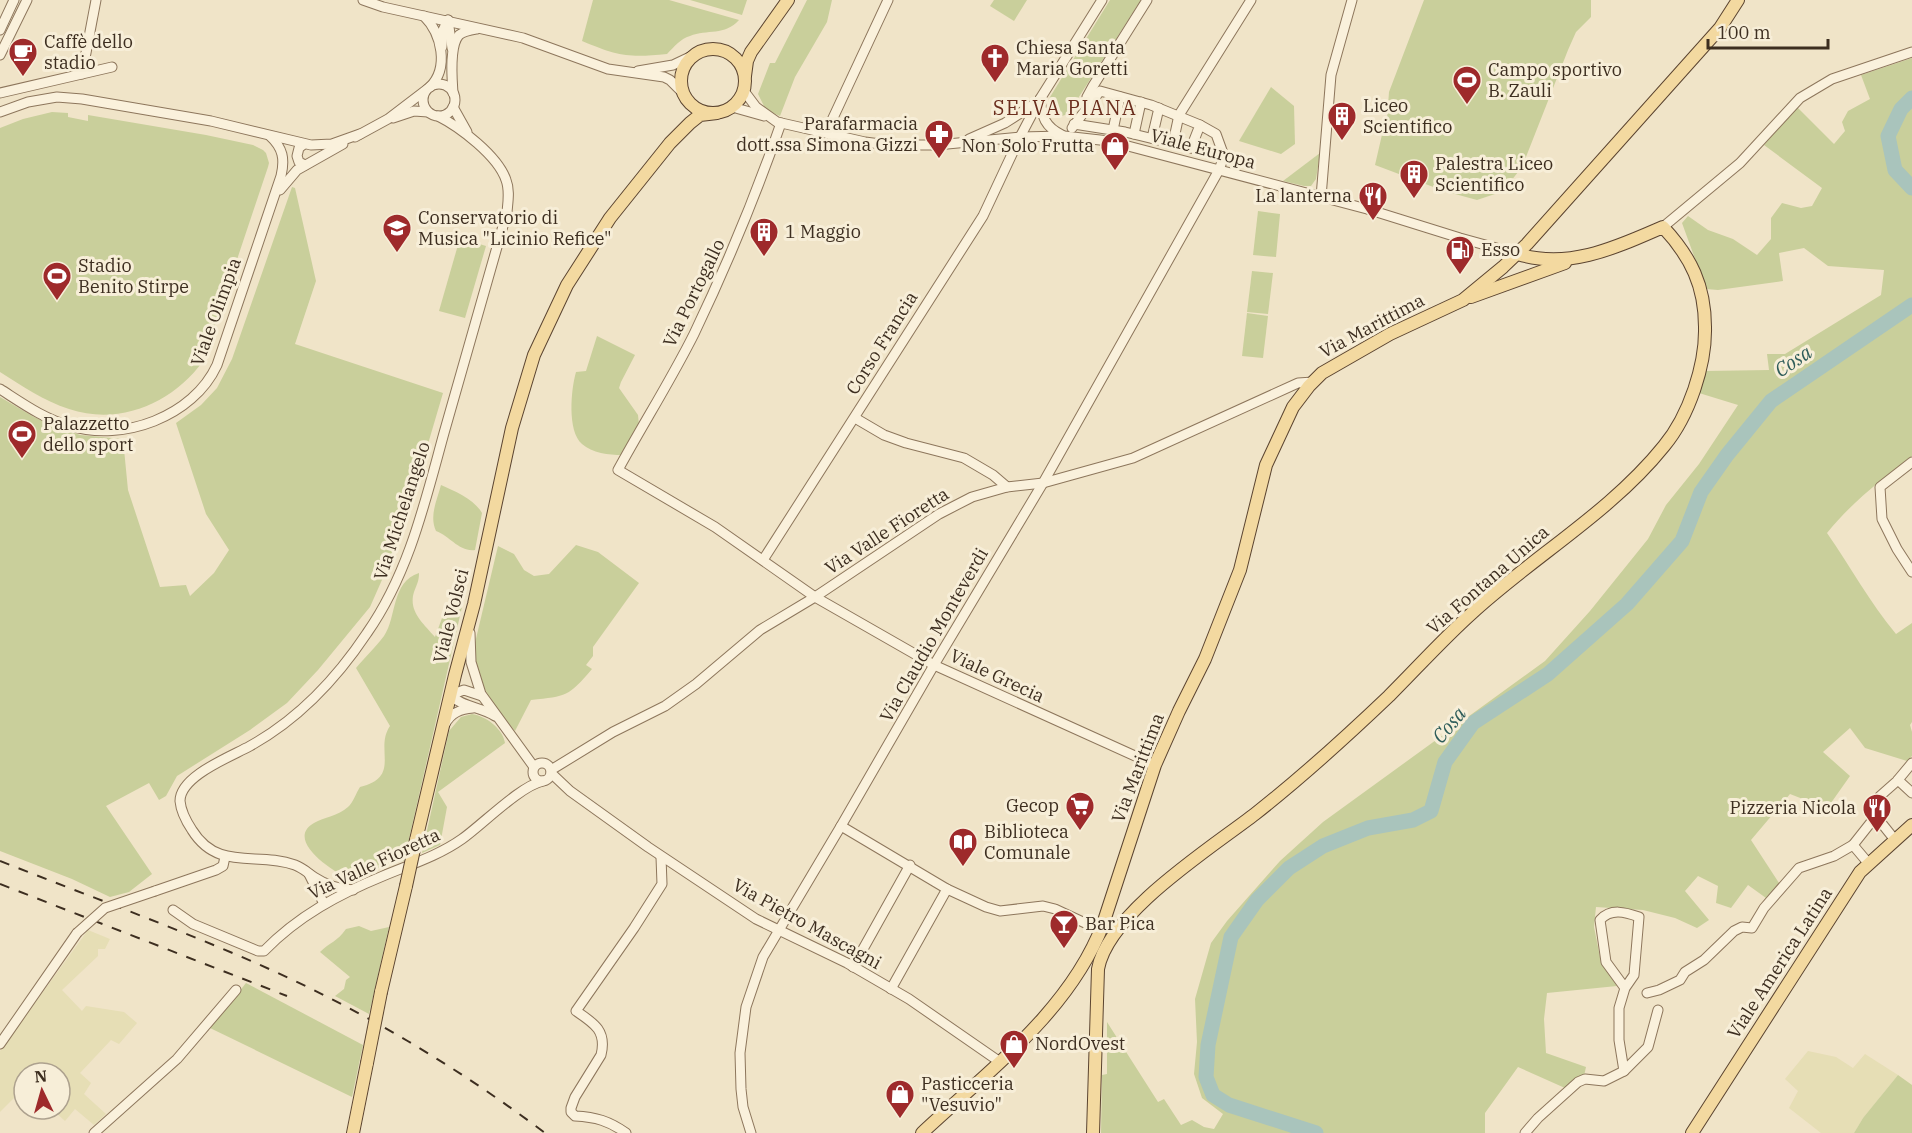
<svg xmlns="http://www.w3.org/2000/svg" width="1912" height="1133" font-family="'IBM Plex Serif',serif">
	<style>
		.farmland { fill: #e6deb5 }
		.green { fill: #c9cf9b }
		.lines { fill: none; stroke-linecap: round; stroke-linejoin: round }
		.river { stroke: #a9c4bc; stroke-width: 15 }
		.minor-casing { stroke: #8d765c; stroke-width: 11 }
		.major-casing { stroke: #5b4430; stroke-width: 14 }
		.minor { stroke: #faf1dc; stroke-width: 9 }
		.major { stroke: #f3d9a0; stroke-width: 12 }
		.rail { stroke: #3d2e20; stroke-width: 2; stroke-dasharray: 10 10; stroke-linecap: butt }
		.minor-bridge-casing { stroke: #8d765c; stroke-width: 11; stroke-linecap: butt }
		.major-bridge-casing { stroke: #5b4430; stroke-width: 14; stroke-linecap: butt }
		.minor-bridge { stroke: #faf1dc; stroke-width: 9 }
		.major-bridge { stroke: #f3d9a0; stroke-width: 12 }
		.labels { text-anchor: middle; stroke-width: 6; stroke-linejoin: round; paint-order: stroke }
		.poi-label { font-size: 18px; fill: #3d2e20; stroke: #f7eed8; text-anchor: start }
		.street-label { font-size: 18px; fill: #3d2e20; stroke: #f7eed8 }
		.neighbourhood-label { font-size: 20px; letter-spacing: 1.5px; fill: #6b2e1e; stroke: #f7eed8 }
		.water-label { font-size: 20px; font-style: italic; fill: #2f5d5a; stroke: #f7eed8 }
	</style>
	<rect width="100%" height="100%" fill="#f0e4c8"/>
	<!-- farmland -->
	<g class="farmland">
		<path d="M88,930l22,9 -5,10h-7v7l-36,34 20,21 4,-5 38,6 13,11 -18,21 -8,-4 -31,33 11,10 -7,11 22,20 -12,11 -19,-16 -10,12 -13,-12h8v-36h-36v15l-24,24v-61z"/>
		<path d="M1808,1051l28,6 17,11 12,-14 33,21 -35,43 -9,15h-33l-32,-25 9,-17 -13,-12z"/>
	</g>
	<!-- green -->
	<g class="green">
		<path d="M593,0h76l70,20c-14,16 -32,9 -49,16 -10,3 -16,11 -23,18 -39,4 -49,2 -85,-13z"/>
		<path d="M690,0h57l-5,15z"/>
		<path d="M807,0h25l-5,22 -32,55 -15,39 -14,-6 -8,-16 12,-31h5z"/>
		<path d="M994,0h33l-13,21 -24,-15z"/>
		<path d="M1110,0h31l-73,114 -9,3c-11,-4 -12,-8 -9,-20z"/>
		<path d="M1424,0h167v17l-15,15 -8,18 -46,117 -11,14 -13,12 -21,7 -33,-9 -69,-26 9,-39 3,-7 2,-27z"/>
		<path d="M1912,58v398c-30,23 -61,47 -85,77 23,33 43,70 69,101l16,-11v99l-2,3 2,7v24l-5,5 -42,-13 -15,-20 -27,24 27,24 -24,34 -13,-7 -23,-9 -39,46 28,43 -13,15 -18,-13 -17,23 -15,-5 2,-17 -20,-10 -13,15 24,29 -12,8 -22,-10 -32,-8 -47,-3 -2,20 7,35 16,24 -70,7 -3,26 2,34 40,14 -2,9 -11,4 -8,8 -47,-21 -33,46v20h-384l1,-58 5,-1v-52l51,80 6,-3 17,26 11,-5 12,7 10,2 9,-15 -21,-16 -8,-24 3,-32 -2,-43 16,-56 16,-22 53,-60 43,-39 222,-161 45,-50 58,-72 18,-34 33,-41 39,-59 -39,-12 6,-22 64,-1 -2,-16h18l96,-59 3,-25 -56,-4 -24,-18 -25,5 4,28 -65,9 -12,-1 -24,-66 6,-7 20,14 25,9 24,16 14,-16v-21l11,-15 19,5 11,-2 10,-18 -58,-43 33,-38 37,37 11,-13 -3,-9 6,-11 22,-12 -9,-24z"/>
		<path d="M1271,87l23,19 1,38 -14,10 -42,-13z"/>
		<path d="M52,112l16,1v4l20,4v-6l118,20 47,10 10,5 3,3 3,10 -1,4 -65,194c-30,42 -83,65 -134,48 -25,-8 -47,-23 -69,-37v-244l23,-9z"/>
		<path d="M1320,153l-4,26 -5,7h-7l-21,-5z"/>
		<path d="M292,187l3,1 21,93 -21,63 148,49 -43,146 -30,68 -52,63 -31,33 -37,27 -73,46 -11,20 -7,4 -10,-17 -43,23 46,68 -23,18 -19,5 -38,-18 -72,-28v-454l34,20 46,18 43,4 5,51 32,97 26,-2 4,11 24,-23 15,-23 -23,-36 -30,-91 25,-18 16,-17 15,-29z"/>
		<path d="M1258,211l22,3 -4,43 -23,-2z"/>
		<path d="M460,238l26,8 -21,72 -26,-7z"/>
		<path d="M1252,271l21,2 -5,41 -21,-2z"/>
		<path d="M1247,313l21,3 -5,42 -21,-2z"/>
		<path d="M597,336l38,19 -14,27 -2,6 19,27 1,10 -17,30c-13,0 -30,-2 -40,-11 -15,-13 -11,-55 -6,-72l10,-1z"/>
		<path d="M441,485c14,6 34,15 41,28l-7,37c-16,2 -25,-14 -39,-19 -7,-15 1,-31 5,-46z"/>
		<path d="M576,545l22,7 41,31 -46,64v9l-7,9 6,4c-24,28 -25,27 -61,31l-16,31c-21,-25 -41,-50 -41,-84l24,-101 16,8 10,16 10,6 15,-2z"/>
		<path d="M419,573c0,8 -2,11 -5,19 -6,19 9,31 21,45l16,-43 10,3 1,10 -58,254c-20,2 -35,12 -55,18 -15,-7 -65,-39 -35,-56 10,-6 24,-7 34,-16 5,-4 8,-14 12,-20 42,-10 14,-38 30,-61l-34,-58c9,-11 20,-21 28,-32 13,-19 7,-54 35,-63z"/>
		<path d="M472,714c14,2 31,15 33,29l-67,49 9,15 -7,38 -18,8 27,-122 12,-14z"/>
		<path d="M359,926l12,5 18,-4 -20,87 -34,-18 9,-7 2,-9 4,-3 -30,-25c10,-10 17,-10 26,-23z"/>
		<path d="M246,983l117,62 -11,52 -142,-69z"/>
		<path d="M1898,1075l14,10v48h-58l9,-15z"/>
	</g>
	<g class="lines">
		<!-- river -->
		<g class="river">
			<path d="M1912,98l-11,11 -13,27 7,34 17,18"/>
			<path d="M1316,1133l-87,-28 -16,-10 -7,-18 2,-32 23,-108 26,-37 32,-32 34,-22 45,-18 45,-8 18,-9 14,-49 28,-39 75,-49 79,-70 55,-63 19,-49 26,-37 44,-54 141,-96"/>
		</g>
		<!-- minor casing -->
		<g class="minor-casing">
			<g id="minor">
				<path d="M363,0l20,7 140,31 85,31 56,8 6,3 13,13"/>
				<path d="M424,16c18,18 25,52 6,71"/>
				<path d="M448,20l4,28"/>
				<path d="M0,30l14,-30"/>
				<path d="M442,47l1,-17 5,-10"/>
				<path d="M0,55l27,-55"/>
				<path d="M638,71l35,-6 21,-10"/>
				<path d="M82,74l14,-74"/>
				<circle cx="439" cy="100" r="16"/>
				<path d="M744,91l12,16 21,15 88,20 23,3h49l83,-8 44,-1 45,5 258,68 93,29 58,16"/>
				<path d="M0,93l112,-26"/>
				<path d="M453,93c-1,-15 -4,-47 6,-58 5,-4 12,-5 18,-6"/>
				<path d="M1040,99c2,18 5,28 22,36"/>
				<path d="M1091,103l-4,-6 6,-11 54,-86"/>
				<path d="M453,107l14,25"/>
				<path d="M732,107l32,9"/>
				<path d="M0,112l28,-10 29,-5 25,2 129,22 100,24 21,-1 28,-10"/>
				<path d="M393,118l21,-7 14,1"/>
				<path d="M781,123c-25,72 -54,142 -87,211 -23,46 -51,90 -76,136l97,57 100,70 119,68 221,100"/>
				<path d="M1200,125l16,9 8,22"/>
				<path d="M1072,128l28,-37 51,14 49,20 -9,23"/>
				<path d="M1113,130l7,-33"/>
				<path d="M826,133l62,-133"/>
				<path d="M1134,134l7,-32"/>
				<path d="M355,137l33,-18 38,-29"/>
				<path d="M1152,138l7,-30"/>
				<path d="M969,139l36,-16 31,-20"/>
				<path d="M1173,143l6,-28 72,-115"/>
				<path d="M304,144l-5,4 -2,8 2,6 6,3"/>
				<path d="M280,190l17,-20 46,-26"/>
				<path d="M1321,197l10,-122 21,-75"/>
				<path d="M1663,227l77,-64 60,-65 32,-19 80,-27"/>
				<path d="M0,389c22,14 44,30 70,37 53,16 123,-9 147,-61l64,-189c4,-17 2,-28 -11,-40"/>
				<path d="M855,418l29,17 22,8 58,15 29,17 14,12"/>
				<path d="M1912,462l-32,25 2,32 15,30 15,23"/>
				<path d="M763,560l220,-344 37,-79 20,-38 62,-99"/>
				<path d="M470,633l1,29 10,32 53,73"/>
				<path d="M482,696l-18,-6 -14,5c12,12 31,12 45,21"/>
				<path d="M445,724c6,-11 15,-15 28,-16"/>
				<circle cx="542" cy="772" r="9"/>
				<path d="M551,770l62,-38 52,-26 31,-22 64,-54 55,-33 124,-83 33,-17 35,-10 36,-4 90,-25 165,-75 15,-1"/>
				<path d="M551,773l19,18 78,56 108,72 91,44 62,36 91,63"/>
				<path d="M1898,780l14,13"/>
				<path d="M1875,815l20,25"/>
				<path d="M841,826l106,63 39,18 14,4 43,-5 12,3 45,21"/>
				<path d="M1853,845l16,19"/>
				<path d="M309,874l15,30"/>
				<path d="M353,890c-14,-1 -27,-5 -39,-13 -6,-4 -11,-9 -19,-12 -38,-14 -77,7 -103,-35 -6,-9 -11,-18 -12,-29 0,-25 50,-44 70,-55 47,-26 87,-68 117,-113 42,-60 58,-131 77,-200 21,-74 42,-147 63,-221 1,-11 3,-22 -1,-32 -8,-24 -46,-53 -68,-64"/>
				<path d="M155,891l61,-21 7,-4 2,-9"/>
				<path d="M173,910l20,14 65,27h6c34,-35 75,-57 119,-75 26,-11 55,-20 79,-37 20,-14 58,-53 81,-58"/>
				<path d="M853,967l57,-102"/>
				<path d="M891,989l56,-100"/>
				<path d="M1647,993l12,-3 21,-10 5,-8 19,-12 30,-29 8,-4 10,1 12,-20 35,-40 35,-12 19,-11 19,-24 8,-25 17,-15 15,-18"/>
				<path d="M0,1044l77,-111"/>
				<path d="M1624,1071l24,-24 10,-37"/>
				<path d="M94,1133l83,-74 59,-69"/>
				<path d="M626,1133c-17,-12 -30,-16 -51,-17l-4,-4v-4l4,-11 26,-42c6,-24 -7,-32 -25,-44l58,-83 28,-44 -1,-27"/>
				<path d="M751,1133l-8,-26 -2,-18 -1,-36 6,-46 17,-50 78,-131 93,-161 109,-182 176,-313 5,-14 -99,-24 -51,-8"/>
				<path d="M1525,1133l13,-15 40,-36 7,-3 19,2 20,-10 -5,-31v-32l6,-20 9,-13 5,-58c-14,-5 -28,-9 -39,3l6,42 19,26"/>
			</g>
		</g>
		<!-- major casing -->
		<g class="major-casing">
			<g id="major">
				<circle cx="713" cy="81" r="32"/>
				<path d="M745,76l2,-15 4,-9 37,-52"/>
				<path d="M1471,297l94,-34"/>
				<path d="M416,840l39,-165 19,-71 38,-176 22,-73 33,-70 43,-67 60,-75 20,-20 10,-8 17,-2"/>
				<path d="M381,992l25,-106"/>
				<path d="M353,1133l14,-70"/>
				<path d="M922,1133c66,-62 148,-122 181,-209l52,-159 24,-54 26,-52 35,-89 26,-105 27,-58 16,-21 13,-13 68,-39 73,-34 40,-33 24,-23 193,-216 18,-28"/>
				<path d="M1093,1133l5,-164c10,-56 113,-121 157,-155 47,-37 91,-77 134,-118 28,-28 54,-57 83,-83 62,-57 139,-101 192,-167 25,-30 42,-81 41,-119 0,-41 -14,-70 -42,-100 -46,20 -94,43 -145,27"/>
				<path d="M1692,1133l168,-261 52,-47"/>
			</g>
		</g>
		<!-- minor -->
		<use href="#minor" class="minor"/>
		<!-- major -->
		<use href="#major" class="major"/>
		<!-- rail -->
		<g class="rail">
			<path d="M0,861c86,34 174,66 258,103 102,45 198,102 287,169"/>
			<path d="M0,884l287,112"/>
		</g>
		<!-- minor-bridge casing -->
		<g class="minor-bridge-casing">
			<path id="minor-bridge" d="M77,933l28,-25 50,-17"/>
		</g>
		<!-- major-bridge casing -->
		<g class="major-bridge-casing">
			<g id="major-bridge">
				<path d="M406,886l10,-46"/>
				<path d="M367,1063l14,-71"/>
			</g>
		</g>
		<!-- minor-bridge -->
		<use href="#minor-bridge" class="minor-bridge"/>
		<!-- major-bridge -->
		<use href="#major-bridge" class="major-bridge"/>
	</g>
	<!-- icons -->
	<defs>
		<g id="cafe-pin" transform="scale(1.5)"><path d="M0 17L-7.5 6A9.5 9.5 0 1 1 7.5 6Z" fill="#9e2a2b" stroke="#f7eed8"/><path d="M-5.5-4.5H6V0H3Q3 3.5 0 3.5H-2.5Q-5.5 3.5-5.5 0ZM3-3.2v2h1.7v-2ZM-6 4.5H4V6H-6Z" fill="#fff"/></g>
		<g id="church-pin" transform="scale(1.5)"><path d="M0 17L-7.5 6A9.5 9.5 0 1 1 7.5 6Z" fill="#9e2a2b" stroke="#f7eed8"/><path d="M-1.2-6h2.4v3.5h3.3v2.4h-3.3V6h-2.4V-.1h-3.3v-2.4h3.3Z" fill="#fff"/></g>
		<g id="stadium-pin" transform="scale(1.5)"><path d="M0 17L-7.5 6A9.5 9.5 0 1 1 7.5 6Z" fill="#9e2a2b" stroke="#f7eed8"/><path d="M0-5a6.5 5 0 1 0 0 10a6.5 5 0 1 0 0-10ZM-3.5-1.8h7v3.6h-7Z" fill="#fff"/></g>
		<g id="building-pin" transform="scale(1.5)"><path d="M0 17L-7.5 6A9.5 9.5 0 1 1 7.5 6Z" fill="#9e2a2b" stroke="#f7eed8"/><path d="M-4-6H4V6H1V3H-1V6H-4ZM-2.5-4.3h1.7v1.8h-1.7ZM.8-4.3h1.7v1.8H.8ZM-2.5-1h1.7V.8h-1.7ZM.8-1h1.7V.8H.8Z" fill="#fff"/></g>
		<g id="pharmacy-pin" transform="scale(1.5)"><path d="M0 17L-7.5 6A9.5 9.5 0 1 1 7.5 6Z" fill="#9e2a2b" stroke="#f7eed8"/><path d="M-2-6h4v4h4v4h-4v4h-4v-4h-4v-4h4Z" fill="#fff"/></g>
		<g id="shop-pin" transform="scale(1.5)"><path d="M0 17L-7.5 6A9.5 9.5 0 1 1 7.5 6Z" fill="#9e2a2b" stroke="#f7eed8"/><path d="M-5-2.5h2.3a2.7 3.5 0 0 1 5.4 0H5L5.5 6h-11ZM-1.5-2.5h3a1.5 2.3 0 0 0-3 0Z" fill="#fff"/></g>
		<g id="restaurant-pin" transform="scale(1.5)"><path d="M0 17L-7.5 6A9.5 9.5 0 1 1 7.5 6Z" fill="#9e2a2b" stroke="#f7eed8"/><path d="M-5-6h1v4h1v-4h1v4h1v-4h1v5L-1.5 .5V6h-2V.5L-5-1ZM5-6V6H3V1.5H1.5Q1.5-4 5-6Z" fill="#fff"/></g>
		<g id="university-pin" transform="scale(1.5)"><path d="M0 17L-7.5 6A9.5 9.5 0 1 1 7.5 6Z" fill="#9e2a2b" stroke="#f7eed8"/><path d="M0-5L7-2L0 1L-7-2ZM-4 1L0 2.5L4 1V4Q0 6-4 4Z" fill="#fff"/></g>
		<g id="fuel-pin" transform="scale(1.5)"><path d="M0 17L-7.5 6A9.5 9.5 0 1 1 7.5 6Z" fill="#9e2a2b" stroke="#f7eed8"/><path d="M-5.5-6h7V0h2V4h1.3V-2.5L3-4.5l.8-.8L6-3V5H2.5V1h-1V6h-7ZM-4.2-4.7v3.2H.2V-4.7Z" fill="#fff"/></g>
		<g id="supermarket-pin" transform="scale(1.5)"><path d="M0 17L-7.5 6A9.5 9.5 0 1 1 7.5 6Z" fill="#9e2a2b" stroke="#f7eed8"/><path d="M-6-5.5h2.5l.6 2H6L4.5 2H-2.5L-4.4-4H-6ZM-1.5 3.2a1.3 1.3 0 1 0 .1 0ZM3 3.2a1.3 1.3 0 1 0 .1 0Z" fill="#fff"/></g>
		<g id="library-pin" transform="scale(1.5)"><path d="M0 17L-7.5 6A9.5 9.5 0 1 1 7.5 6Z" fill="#9e2a2b" stroke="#f7eed8"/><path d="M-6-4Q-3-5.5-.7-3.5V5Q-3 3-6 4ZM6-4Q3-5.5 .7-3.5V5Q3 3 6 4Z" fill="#fff"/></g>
		<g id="bar-pin" transform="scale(1.5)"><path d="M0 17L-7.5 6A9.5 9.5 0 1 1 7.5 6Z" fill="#9e2a2b" stroke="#f7eed8"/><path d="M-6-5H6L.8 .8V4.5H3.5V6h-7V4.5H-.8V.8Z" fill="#fff"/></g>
	</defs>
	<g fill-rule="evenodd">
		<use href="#cafe-pin" x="23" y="52"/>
		<use href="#church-pin" x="995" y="58"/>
		<use href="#stadium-pin" x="1467" y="80"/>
		<use href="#building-pin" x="1342" y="116"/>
		<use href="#pharmacy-pin" x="939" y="134"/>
		<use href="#shop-pin" x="1115" y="146"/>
		<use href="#building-pin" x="1414" y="174"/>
		<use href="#restaurant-pin" x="1373" y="196"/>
		<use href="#university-pin" x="397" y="228"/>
		<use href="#building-pin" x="764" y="232"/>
		<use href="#fuel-pin" x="1460" y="250"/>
		<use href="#stadium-pin" x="57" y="276"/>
		<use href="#stadium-pin" x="22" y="434"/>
		<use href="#supermarket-pin" x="1080" y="806"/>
		<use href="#restaurant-pin" x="1877" y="808"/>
		<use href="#library-pin" x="963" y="842"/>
		<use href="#bar-pin" x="1064" y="924"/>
		<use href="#shop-pin" x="1014" y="1044"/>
		<use href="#shop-pin" x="900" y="1094"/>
	</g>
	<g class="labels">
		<!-- poi labels -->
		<g class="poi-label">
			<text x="44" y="48">Caffè dello<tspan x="44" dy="21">stadio</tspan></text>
			<text x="1016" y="54">Chiesa Santa<tspan x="1016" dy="21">Maria Goretti</tspan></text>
			<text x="1488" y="76">Campo sportivo<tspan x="1488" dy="21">B. Zauli</tspan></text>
			<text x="1363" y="112">Liceo<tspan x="1363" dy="21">Scientifico</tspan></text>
			<text x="918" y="130" text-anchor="end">Parafarmacia<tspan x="918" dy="21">dott.ssa Simona Gizzi</tspan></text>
			<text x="1094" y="152" text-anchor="end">Non Solo Frutta</text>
			<text x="1435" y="170">Palestra Liceo<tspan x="1435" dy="21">Scientifico</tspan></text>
			<text x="1352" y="202" text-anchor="end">La lanterna</text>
			<text x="418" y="224">Conservatorio di<tspan x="418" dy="21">Musica "Licinio Refice"</tspan></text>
			<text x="785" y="238">1 Maggio</text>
			<text x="1481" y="256">Esso</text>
			<text x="78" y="272">Stadio<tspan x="78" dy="21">Benito Stirpe</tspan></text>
			<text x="43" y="430">Palazzetto<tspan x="43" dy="21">dello sport</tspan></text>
			<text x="1059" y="812" text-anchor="end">Gecop</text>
			<text x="1856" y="814" text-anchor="end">Pizzeria Nicola</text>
			<text x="984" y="838">Biblioteca<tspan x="984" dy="21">Comunale</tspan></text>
			<text x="1085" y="930">Bar Pica</text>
			<text x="1035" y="1050">NordOvest</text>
			<text x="921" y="1090">Pasticceria<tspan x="921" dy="21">"Vesuvio"</tspan></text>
		</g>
		<!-- street labels -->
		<g class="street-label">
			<text transform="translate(1203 149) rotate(15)" y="6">Viale Europa</text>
			<text transform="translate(694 293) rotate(-64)" y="6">Via Portogallo</text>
			<text transform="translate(216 312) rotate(-70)" y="6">Viale Olimpia</text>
			<text transform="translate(1372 326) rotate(-28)" y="6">Via Marittima</text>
			<text transform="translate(882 343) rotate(-58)" y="6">Corso Francia</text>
			<text transform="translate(402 511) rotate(-72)" y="6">Via Michelangelo</text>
			<text transform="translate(887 531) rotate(-33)" y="6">Via Valle Fioretta</text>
			<text transform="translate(1488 580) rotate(-41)" y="6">Via Fontana Unica</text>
			<text transform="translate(451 616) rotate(-76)" y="6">Viale Volsci</text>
			<text transform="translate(934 635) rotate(-60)" y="6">Via Claudio Monteverdi</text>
			<text transform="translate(997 676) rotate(25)" y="6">Viale Grecia</text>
			<text transform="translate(1138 768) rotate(-69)" y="6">Via Marittima</text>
			<text transform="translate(374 864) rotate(-25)" y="6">Via Valle Fioretta</text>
			<text transform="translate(807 924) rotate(29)" y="6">Via Pietro Mascagni</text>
			<text transform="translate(1780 963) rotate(-57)" y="6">Viale America Latina</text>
		</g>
		<!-- neighbourhood labels -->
		<g class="neighbourhood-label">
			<text x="1065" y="115">SELVA PIANA</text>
		</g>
		<!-- water labels -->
		<g class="water-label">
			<text transform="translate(1793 361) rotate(-34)" y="7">Cosa</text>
			<text transform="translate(1449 725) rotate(-50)" y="7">Cosa</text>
		</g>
	</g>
	<!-- north arrow -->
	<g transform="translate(42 1091) rotate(355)"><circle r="28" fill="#f7eed8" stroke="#ada18e" stroke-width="1.5"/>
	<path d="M0-4.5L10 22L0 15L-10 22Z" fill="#9e2a2b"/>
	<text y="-9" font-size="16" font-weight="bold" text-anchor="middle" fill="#3d2e20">N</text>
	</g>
	<!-- scale -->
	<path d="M1708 39v9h120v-9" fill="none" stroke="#3d2e20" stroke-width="3"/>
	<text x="1717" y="39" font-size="18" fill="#3d2e20" stroke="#f7eed8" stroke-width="4.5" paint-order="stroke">100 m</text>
</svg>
